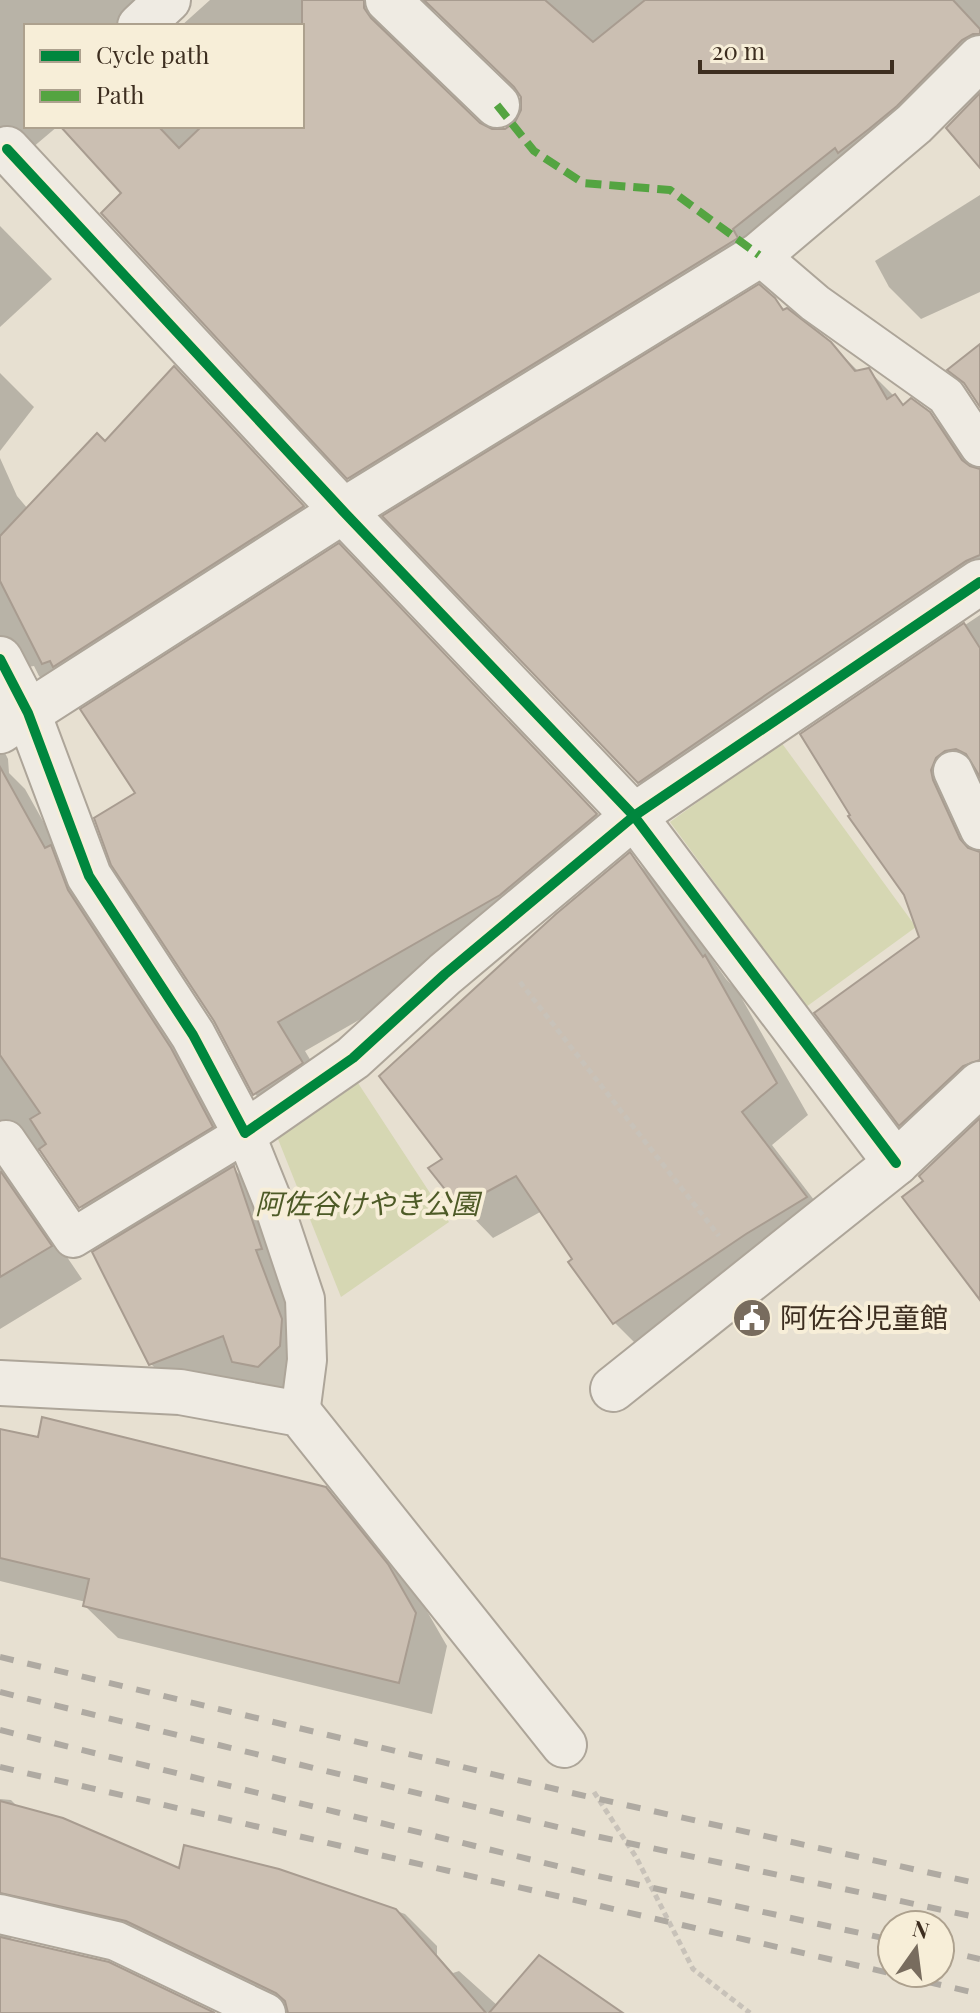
<svg xmlns="http://www.w3.org/2000/svg" width="980" height="2013" font-family="'Playfair Display','Noto Sans JP',serif">
	<style>
		.green { fill: #d6d7b3 }
		.shadow { fill: #0003; fill-rule: evenodd }
		.building { fill: #cbbfb2; stroke: #a89c90; stroke-width: 2 }
		.lines { fill: none; stroke-linecap: round; stroke-linejoin: round }
		.service-casing { stroke: #ada599; stroke-width: 42 }
		.minor-casing { stroke: #ada599; stroke-width: 48 }
		.path { stroke: #c8c2b9; stroke-width: 5; stroke-dasharray: 6 4; stroke-linecap: butt }
		.service { stroke: #efebe3; stroke-width: 38 }
		.minor { stroke: #efebe3; stroke-width: 44 }
		.rail { stroke: #afaaa2; stroke-width: 6; stroke-dasharray: 14 14; stroke-linecap: butt }
		.quiet { stroke: #54a441; stroke-width: 8; stroke-dasharray: 16 8; stroke-linecap: butt }
		.cycleway-casing { stroke: #f7eed8; stroke-width: 15 }
		.cycleway { stroke: #00873e; stroke-width: 10 }
		.labels { text-anchor: middle; stroke-width: 8; stroke-linejoin: round; paint-order: stroke }
		.park-label { font-size: 28px; font-style: italic; fill: #4d5a26; stroke: #f7eed8 }
		.poi-label { font-size: 28px; fill: #3d2e20; stroke: #f7eed8; text-anchor: start }
	</style>
	<rect width="100%" height="100%" fill="#e7e0d1"/>
	<!-- green -->
	<g class="green">
		<path d="M781,742l135,185 -110,80 -136,-185z"/>
		<path d="M358,1083l91,139 -108,75 -67,-168 55,-25z"/>
	</g>
	<!-- shadow -->
	<g class="shadow">
		<path d="M0,0h149l21,26h-144v100h32l-58,49z"/>
		<path d="M210,0h770v87l-599,423 -32,-32 -225,-285 -61,-67h239v-100h-121zM415,7h12l13,7 78,75 5,9v13l-7,13 -12,7h-13l-12,-6 -78,-76 -6,-9v-12z"/>
		<path d="M980,195v97l-59,27 -32,-32 -14,-26z"/>
		<path d="M0,226l52,53 -52,48z"/>
		<path d="M774,299l12,12 44,32 29,29 9,-2 36,36 25,7 33,33 18,25v135l-309,208 -32,-32z"/>
		<path d="M0,373l34,34 -34,44z"/>
		<path d="M206,401l129,138 -264,169 -32,-32 -5,-10 -12,2 -18,83 4,8 1,14 16,16 42,75 177,295 -12,8 42,42 48,153 -47,40 -21,-21 -62,24 -41,-41 -36,-123 -34,-34 -39,-57 -23,8 -9,20 1,4 17,18 54,79 -82,50v-871l17,38 11,13 77,-65z"/>
		<path d="M367,574l257,269 -96,80 -223,128 24,40 -46,31 -28,-28 -39,-74 -79,-226z"/>
		<path d="M980,615v167l-4,1 4,65v264l-47,44 -32,-32 21,-186 -16,-44 -53,-78 -50,-82z"/>
		<path d="M630,855l32,32 64,92 11,11 71,125 -36,30 65,85 -190,125 -32,-32 -73,-112 -49,27 -32,-33 -16,-46z"/>
		<path d="M0,1431l325,58 33,33 62,77 27,47 -15,68 -314,-76 -33,-32 1,-4 -86,-21z"/>
		<path d="M0,1799l11,1 9,9 160,62h100l125,43 32,32v9l16,18 6,-2 39,35 122,7h-335l-130,-62 -139,-21 -6,11 201,72h-211z"/>
	</g>
	<!-- building -->
	<g class="building">
		<path d="M302,0h62v8l7,10 109,105 12,6h13l10,-7 6,-12v-13l-7,-10 -90,-87h121l48,42 52,-42h308l27,29v5h-7l-11,6 -65,66 -28,23 -31,24 -3,-5 -102,81 5,9 -391,241 -246,-266 20,-20 -61,-67h98l21,22 23,-22h100z"/>
		<path d="M980,93v75l-34,-40z"/>
		<path d="M759,284l16,14 8,12 4,-2 44,34 24,29 14,-3 18,31 8,-5 8,11 8,-7 19,14 32,48 8,6 10,3v86l-14,6 -193,129 -135,93 -256,-267z"/>
		<path d="M980,344v63l-16,-24 -17,-13z"/>
		<path d="M174,366l130,140 -251,161 -3,-6 -8,3 -42,-83v-45l97,-103 8,8z"/>
		<path d="M339,543l258,271 -97,81 -222,127 25,41 -50,32 -39,-74 -103,-156 -17,-47 41,-25 -55,-84z"/>
		<path d="M964,623l16,25v129l-14,-23 -10,-5 -11,2 -9,7 -5,12 2,10 27,59 8,9 12,4v208l-17,6 -64,60 -85,-113 105,-76 -15,-42 -56,-79 2,-1 -50,-81z"/>
		<path d="M0,767l45,81 6,-3 17,45 103,158 42,79 -134,81 -40,-59 7,-5 -16,-25 10,-6 -40,-58z"/>
		<path d="M630,852l73,105 2,-2 72,128 -35,29 65,85 -61,37 -133,90 -45,-62 4,-3 -56,-83 -57,31 -31,-39 14,-9 -63,-83 177,-162z"/>
		<path d="M980,1118v182l-78,-103 21,-16 -4,-5z"/>
		<path d="M234,1166l28,83 -6,1 26,69 -2,27 -22,21 -26,-5 -9,-26 -74,29 -57,-113z"/>
		<path d="M1,1172l51,74 -52,31v-104z"/>
		<path d="M42,1417l284,70 62,77 28,49 -17,70 -316,-77 6,-27 -89,-21v-129l38,8z"/>
		<path d="M0,1801l63,17 116,50 5,-23 95,24 117,40 90,104h-198l-3,-12 -9,-8 -150,-72 -126,-28z"/>
		<path d="M0,1937l109,25 106,51h-215z"/>
		<path d="M539,1955l84,58h-134z"/>
	</g>
	<g class="lines">
		<!-- service casing -->
		<g class="service-casing">
			<g id="service">
				<path d="M759,255l56,48 131,93 34,51"/>
				<path d="M953,771l27,59"/>
				<path d="M0,1144l6,-4 67,98 172,-105 27,67 33,99 2,61 -7,54"/>
				<path d="M0,1914l116,27 150,72"/>
			</g>
		</g>
		<!-- minor casing -->
		<g class="minor-casing">
			<g id="minor">
				<path d="M388,0l109,105"/>
				<path d="M140,26l28,-26"/>
				<path d="M7,149l336,362 291,305 262,347"/>
				<path d="M0,659l28,54 61,163 104,159 52,98 108,-75 92,-84 189,-158 346,-234"/>
				<path d="M0,731l343,-220 416,-256 155,-131 66,-66"/>
				<path d="M0,1383l180,9 120,22 264,331"/>
				<path d="M613,1389l283,-226 84,-79"/>
			</g>
		</g>
		<!-- path -->
		<g class="path">
			<path d="M520,982l199,254"/>
			<path d="M594,1792l42,65 57,112 57,44"/>
		</g>
		<!-- service -->
		<use href="#service" class="service"/>
		<!-- minor -->
		<use href="#minor" class="minor"/>
		<!-- rail -->
		<g class="rail">
			<path d="M0,1657l572,136 408,91"/>
			<path d="M0,1692l586,142 394,84"/>
			<path d="M0,1730l598,146 294,64"/>
			<path d="M0,1767l980,227"/>
			<path d="M940,1950l40,9"/>
		</g>
		<!-- quiet -->
		<path class="quiet" d="M497,105l37,46 49,32 87,7 89,65"/>
		<!-- cycleway casing -->
		<g class="cycleway-casing">
			<g id="cycleway">
				<path d="M7,149l336,362 291,305 262,347"/>
				<path d="M0,659l28,54 61,163 104,159 52,98 108,-75 92,-84 189,-158 346,-234"/>
			</g>
		</g>
		<!-- cycleway -->
		<use href="#cycleway" class="cycleway"/>
	</g>
	<!-- icons -->
	<defs>
		<g id="civic-disc" transform="scale(2)"><circle r="9.5" fill="#786c5e" stroke="#f7eed8"/><path d="M-.6-6.5H3V-4.5H.6V-3L4-1V1h2V6H-6V1h2V-1L-.6-3ZM-1.2 2.5V6h2.4V2.5Z" fill="#fff"/></g>
	</defs>
	<g fill-rule="evenodd">
		<use href="#civic-disc" x="752" y="1318"/>
	</g>
	<g class="labels">
		<!-- park labels -->
		<g class="park-label">
			<text x="367" y="1214">阿佐谷けやき公園</text>
		</g>
		<!-- poi labels -->
		<g class="poi-label">
			<text x="780" y="1328">阿佐谷児童館</text>
		</g>
	</g>
	<!-- legend -->
	<rect x="24" y="24" width="280" height="104" fill="#f7eed8" stroke="#ada18e" stroke-width="2"/>
	<rect x="40" y="50" width="40" height="12" fill="#00873e" stroke="#ada18e" stroke-width="2"/>
	<text x="96" y="64" font-size="24" fill="#3d2e20">Cycle path</text>
	<rect x="40" y="90" width="40" height="12" fill="#54a441" stroke="#ada18e" stroke-width="2"/>
	<text x="96" y="104" font-size="24" fill="#3d2e20">Path</text>
	<!-- north arrow -->
	<g transform="translate(916 1949) rotate(14)"><circle r="38" fill="#f7eed8" stroke="#ada18e" stroke-width="2"/>
	<path d="M0-6L14 30L0 20L-14 30Z" fill="#786c5e"/>
	<text y="-12" font-size="22" font-weight="bold" text-anchor="middle" fill="#3d2e20">N</text>
	</g>
	<!-- scale -->
	<path d="M700 60v12h192v-12" fill="none" stroke="#3d2e20" stroke-width="4"/>
	<text x="712" y="60" font-size="24" fill="#3d2e20" stroke="#f7eed8" stroke-width="6" paint-order="stroke">20 m</text>
</svg>
